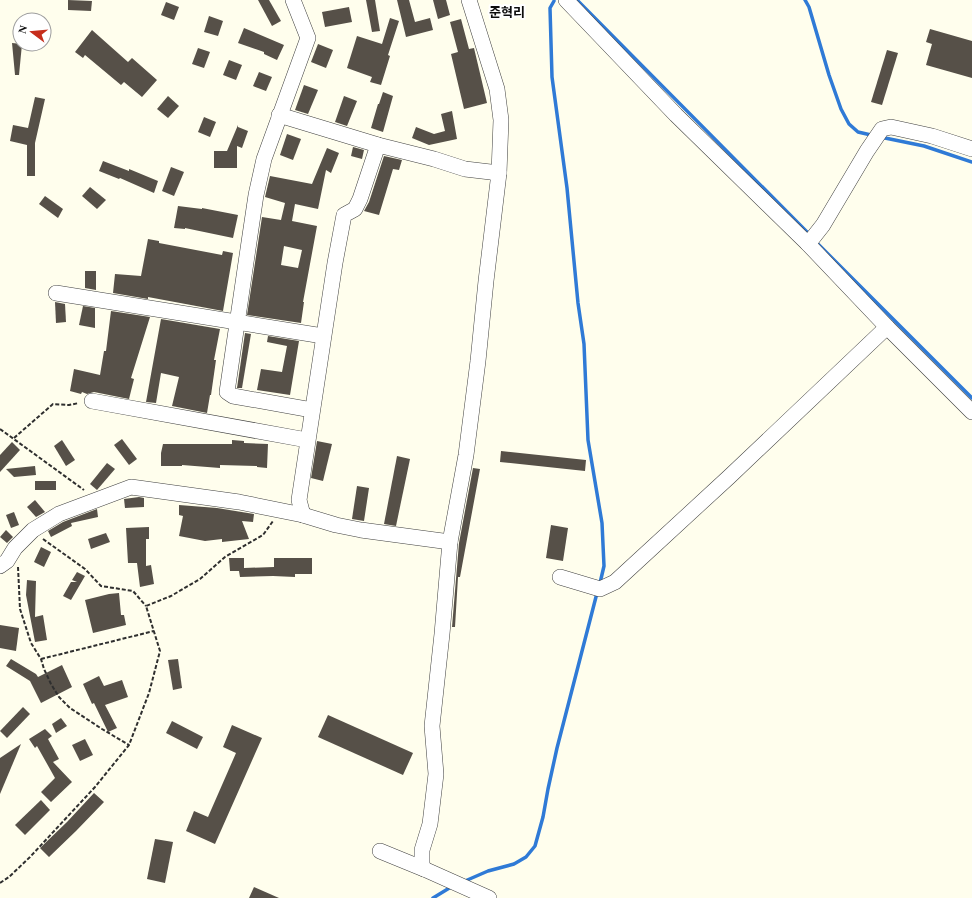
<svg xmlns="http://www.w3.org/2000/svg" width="972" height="898" font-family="'Times New Roman','Noto Sans KR',serif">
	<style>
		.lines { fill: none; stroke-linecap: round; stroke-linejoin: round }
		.stream { stroke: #2f7ad6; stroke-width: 3.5 }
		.building { fill: #565048; fill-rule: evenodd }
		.minor-casing { stroke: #404040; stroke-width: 16 }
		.path { stroke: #2f2f2f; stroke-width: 2; stroke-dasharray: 4 2; stroke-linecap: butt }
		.minor { stroke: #fff; stroke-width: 15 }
		.labels { text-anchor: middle; stroke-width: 4; stroke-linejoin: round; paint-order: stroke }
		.quarter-label { font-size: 13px; font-weight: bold; fill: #0d0d0d; stroke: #fff }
	</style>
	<rect width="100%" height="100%" fill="#fffeed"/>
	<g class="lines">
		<!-- stream -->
		<g class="stream">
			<path d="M577,0l230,232"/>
			<path d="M805,0l4,7 20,68 12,34 8,15 9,8 13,3"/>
			<path d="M554,1l-4,7 2,69 15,111 11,115 6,41 4,96 14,83 2,43 -4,17"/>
			<path d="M885,138l39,8 48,16"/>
			<path d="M817,243l155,155"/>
			<path d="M465,881l23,-10 26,-7 12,-7 9,-11 8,-29 5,-28 9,-41 40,-155"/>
			<path d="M433,898l18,-11"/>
		</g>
	</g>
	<!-- building -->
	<g class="building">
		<path d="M68,0l24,1 -1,10 -23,-1z"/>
		<path d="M258,0h11l12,21 -9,5z"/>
		<path d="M366,0h9l5,31 -8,1z"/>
		<path d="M397,0h12l6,22 15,-4 3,12 -27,7z"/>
		<path d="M433,0h13l4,15 -12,4z"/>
		<path d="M166,2l13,5 -5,13 -13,-5z"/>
		<path d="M349,7l3,15 -27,5 -3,-15z"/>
		<path d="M209,16l14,5 -5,15 -14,-4z"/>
		<path d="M390,18l9,3 -11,34 2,1 -9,29 -11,-3 2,-5 -25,-9 10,-32 25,8z"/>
		<path d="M461,19l8,30 5,-1 13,55 -23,6 -13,-55 7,-2 -8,-30z"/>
		<path d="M244,28l40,17 -7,15 -13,-6v-2l-26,-9z"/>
		<path d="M930,29l42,12v37l-46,-13 6,-21 -6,-2z"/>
		<path d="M92,30l36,32 4,-4 25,22 -15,17 -18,-15 -3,3 -36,-30 -2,3 -8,-6z"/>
		<path d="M12,43l10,1 -3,31h-4z"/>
		<path d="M318,44l15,6 -7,18 -15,-6z"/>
		<path d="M198,48l12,4 -6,16 -12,-4z"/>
		<path d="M887,50l11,3 -16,52 -11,-3z"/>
		<path d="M229,60l13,5 -6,15 -13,-5z"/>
		<path d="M259,72l13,5 -6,14 -13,-5z"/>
		<path d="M304,85l14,5 -10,24 -13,-4z"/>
		<path d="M383,92l10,4 -10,36 -12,-4 7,-24h1z"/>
		<path d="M168,96l11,10 -11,12 -11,-9z"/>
		<path d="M344,96l13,5 -10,25 -12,-4z"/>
		<path d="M35,97l10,2 -10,44v33h-8v-31l-17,-4 3,-16 15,3z"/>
		<path d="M452,111l5,28 -28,6 -17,-7 4,-11 18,7 11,-3 -4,-17z"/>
		<path d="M204,117l12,5 -6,15 -12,-5z"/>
		<path d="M238,125v2l10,4 -6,17 -5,-2v22h-23v-17h13z"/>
		<path d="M287,134l14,5 -8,21 -13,-5z"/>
		<path d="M353,147l11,3 -2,9 -11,-3z"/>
		<path d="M327,148l12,5 -8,20 -5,-3 -8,39 -23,-5 -3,17 25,5 -14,76h1l-3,21 -54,-8 15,-98 19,3 4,-17 -20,-6 5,-21 42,8zM284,246l18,4 -4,18 -17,-3z"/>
		<path d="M384,156l18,4 -3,10 -6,-1 -14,46 -15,-4 5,-9z"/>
		<path d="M103,161l26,10v-2l29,12 -4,12 -34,-15 -1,1 -20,-8z"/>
		<path d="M171,167l13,5 -10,24 -12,-5z"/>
		<path d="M90,187l16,13 -9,9 -15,-13z"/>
		<path d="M45,196l18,13 -5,9 -19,-14z"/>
		<path d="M178,206l24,3v-1l36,7 -5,23 -48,-10v1l-11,-1z"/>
		<path d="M148,239l11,2v2l63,12 1,-4 10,2 -10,58 -75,-14v2l-35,-6 2,-19 26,2z"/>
		<path d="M85,271h11v19l-11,-2z"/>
		<path d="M55,302l10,2 1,18 -10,1z"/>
		<path d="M83,306l12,2v20l-16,-3z"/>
		<path d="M111,311l39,6 -19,61 3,1 -5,20 -35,-7 -7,2 -5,-2 -1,2 -11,-3 4,-22 26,6 4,-24h2z"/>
		<path d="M161,319l59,10 -6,31h2l-5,35h-1l-3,18 -35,-7 7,-29 -18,-4 -5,30 -10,-1z"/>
		<path d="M245,333l6,1 -9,54h-5z"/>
		<path d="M268,336l31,5 -9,54 -33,-5 4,-21 21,3 5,-26 -20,-4z"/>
		<path d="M122,439l15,20 -8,6 -15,-20z"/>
		<path d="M62,440l13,20 -9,6 -12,-20z"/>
		<path d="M232,440l12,1v2l24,1 -1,24 -10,-1v-1l-37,-1v3l-38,-3v1h-21v-13l2,-9h69z"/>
		<path d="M317,441l15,3 -9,37 -12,-3z"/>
		<path d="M12,442l8,8 -20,22v-17z"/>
		<path d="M501,451l85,9 -1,11 -85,-9z"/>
		<path d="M397,456l13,3 -14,67 -12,-2z"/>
		<path d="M107,463l8,6 -18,21 -7,-6z"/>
		<path d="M35,466l1,9 -22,2 -8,-8z"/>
		<path d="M473,468l7,1 -20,108h-2l-3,50h-3l7,-84z"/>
		<rect x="35" y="481" width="21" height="9"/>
		<path d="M357,486l12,2 -5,33 -12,-2z"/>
		<path d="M139,497l5,1v9l-19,1 -1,-9z"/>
		<path d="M35,500l10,12 -9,5 -9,-10z"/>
		<path d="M179,505l38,3 37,6 -1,8 -11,-1 7,18 -27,3v-3l-17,2 -26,-5 4,-20 -4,-1z"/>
		<path d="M97,509l1,8 -27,6 1,3 -21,11 -3,-6 15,-9z"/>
		<path d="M14,512l5,13 -8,3 -5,-13z"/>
		<path d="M551,525l17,3 -5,33 -17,-3z"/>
		<path d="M149,527v12h-3v27l5,-1 3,19 -14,3 -3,-24h-9l-2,-35z"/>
		<path d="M6,530l7,7 -6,6 -7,-6z"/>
		<path d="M106,533l4,9 -19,7 -3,-10z"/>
		<path d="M41,547l10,5 -7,15 -10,-5z"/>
		<path d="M229,558h15v10l30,-1v-9h38v16h-17v3l-22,-1 -33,1 -1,-6h-9z"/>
		<path d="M77,572l8,4 -14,24 -8,-4 8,-14h6l-5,-2z"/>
		<path d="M27,580l9,1 -1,36 8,-2 4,25 -12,2 -9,-47z"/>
		<path d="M119,593l2,22h3l2,10 -33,8 -8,-33 24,-6z"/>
		<path d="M0,625l19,3 -3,23 -16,-3z"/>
		<path d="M11,659l25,15 2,3 24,-12 10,22 -31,16 -11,-22 -24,-15z"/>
		<path d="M178,659l4,29 -9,2 -5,-30z"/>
		<path d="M99,676l5,10 18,-6 6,17 -23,8 12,23 -9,4 -14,-29 -2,1 -9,-20z"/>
		<path d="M23,707l7,7 -23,24 -7,-7z"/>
		<path d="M328,715l85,38 -10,22 -85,-38z"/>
		<path d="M61,718l6,8 -11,7 -4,-9z"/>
		<path d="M172,721l31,16 -6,12 -31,-16z"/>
		<path d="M232,725l30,13 -47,106 -29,-13 8,-20 14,6 28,-64 -13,-6z"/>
		<path d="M45,729l7,7 -4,3 11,20 -6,3 19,20 -21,20 -10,-10 14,-14 -18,-32 -2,2 -6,-9z"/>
		<path d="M85,739l8,16 -13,6 -8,-16z"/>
		<path d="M21,744l-21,50v-36z"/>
		<path d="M94,793l10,9 -28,29 -27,26 -9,-9 27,-26z"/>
		<path d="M41,800l9,10 -25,25 -10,-10z"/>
		<path d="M155,839l18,3 -8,41 -18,-4z"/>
		<path d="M254,887l25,11h-30z"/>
	</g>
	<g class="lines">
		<!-- minor casing -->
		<g class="minor-casing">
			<g id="minor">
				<path d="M293,0l15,38 -44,121 -8,36 -7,47 -22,150 6,4 79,14"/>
				<path d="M469,0l28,89 4,31 -2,53 -13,108 -8,80 -12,94 -16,87 -8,92 -10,92 4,48 -6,50 -8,26v14l2,5 65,29"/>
				<path d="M566,0l110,115 132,129 79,83 85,85"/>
				<path d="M279,115l99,30 56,14 31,10 34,4"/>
				<path d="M808,244l15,-19 44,-74 15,-22 9,-2 41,9 40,13"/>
				<path d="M56,293l267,43"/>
				<path d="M92,401l215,39"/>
				<path d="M303,515l-4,-15 36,-237 9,-48 11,-6 5,-10 18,-54"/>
				<path d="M0,566l7,-5 8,-13 18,-18 26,-16 72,-27 108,15 64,13 33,10 25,5 89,12"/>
				<path d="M560,577l40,12 15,-7 114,-105 158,-150"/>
				<path d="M380,851l44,18"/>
			</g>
		</g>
		<!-- path -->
		<g class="path">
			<path d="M0,429l84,61"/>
			<path d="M14,438l39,-34 16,1 10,-2"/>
			<path d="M43,539l42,30 16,17 32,5 13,15"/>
			<path d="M18,567l2,42 11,34 10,16 3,10 7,15 8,13 11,11 32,21 27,16"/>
			<path d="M41,659l113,-28"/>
			<path d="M0,883l9,-6 21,-20 65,-70 34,-42 20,-52 11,-42 -14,-45 25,-10 29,-17 25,-22 38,-22 10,-14"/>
		</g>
		<!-- minor -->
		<use href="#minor" class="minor"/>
	</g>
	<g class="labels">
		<!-- quarter labels -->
		<g class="quarter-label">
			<text x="507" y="17">준혁리</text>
		</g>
	</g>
	<!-- north arrow -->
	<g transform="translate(32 32) rotate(286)"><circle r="19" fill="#ffffff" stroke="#9e9e9e"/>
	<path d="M0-3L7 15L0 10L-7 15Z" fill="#c62e1c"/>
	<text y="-6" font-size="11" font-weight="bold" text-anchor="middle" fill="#0d0d0d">N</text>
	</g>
</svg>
